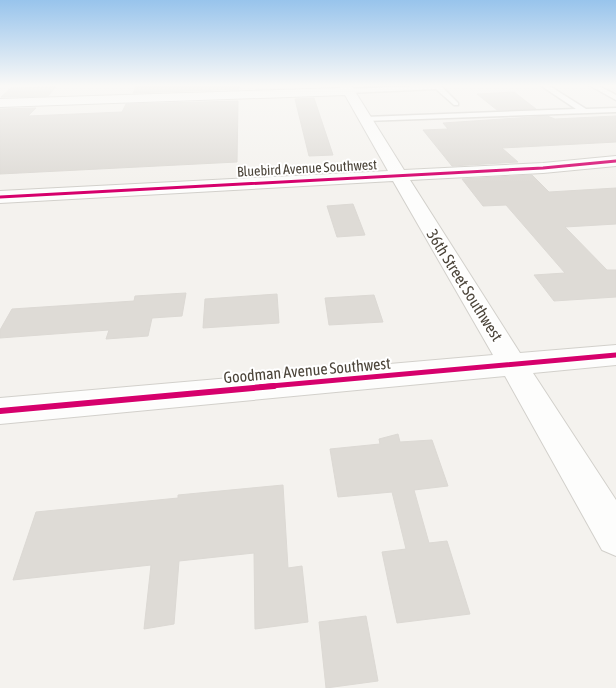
<svg xmlns="http://www.w3.org/2000/svg" width="616" height="688" font-family="'Asap Condensed',sans-serif">
	<style>
		.building { fill: #dedbd6; stroke: #dcd9d4 }
		.lines { fill: none; stroke-linecap: round; stroke-linejoin: round }
		.service-casing { stroke: #d2d0cb; stroke-width: 3 }
		.minor-casing { stroke: #d2d0cb; stroke-width: 2 }
		.service { fill: #fdfdfc; fill-rule: evenodd }
		.minor { fill: #fdfdfc; fill-rule: evenodd }
		.cycleway-far2-casing { stroke: #fff; stroke-width: 5 }
		.cycleway-far1-casing { stroke: #fff; stroke-width: 8 }
		.cycleway-casing { stroke: #fff; stroke-width: 9 }
		.cycleway-far2 { stroke: #d6006c; stroke-width: 3 }
		.cycleway-far1 { stroke: #d6006c; stroke-width: 5 }
		.cycleway { stroke: #d6006c; stroke-width: 6 }
		.labels { text-anchor: middle; stroke-width: 4; stroke-linejoin: round; paint-order: stroke }
		.far-street-label { font-size: 14px; fill: #4b4439; stroke: #fff }
		.street-label { font-size: 16px; fill: #4b4439; stroke: #fff }
	</style>
	<rect width="100%" height="100%" fill="#f4f2ee"/>
	<!-- building -->
	<g class="building">
		<path d="M137,85h102v4l-106,4z"/>
		<path d="M56,87l-8,9 -47,1 10,-9z"/>
		<path d="M514,92l22,17 -39,1 -20,-16z"/>
		<path d="M314,98l19,57 -24,1 -14,-57z"/>
		<path d="M238,101l-1,61 -237,12v-65l36,-1 -8,8 94,-4 4,-8z"/>
		<path d="M547,116l8,3 61,-3v26l-114,6 16,14 -66,4 -29,-36 25,-1 -5,-6z"/>
		<path d="M532,175l17,17 67,-4v36l-51,3 42,43h9v27l-62,4 -20,-26 31,-2 -59,-68 -23,1 -21,-27z"/>
		<path d="M353,204l12,31 -28,2 -10,-31z"/>
		<path d="M186,293l-4,23 -30,2 -4,18 -42,3 3,-9 -109,8v-8l12,-21 122,-8 1,-5z"/>
		<path d="M277,294l2,29 -76,5 2,-29z"/>
		<path d="M374,295l9,27 -54,3 -4,-27z"/>
		<path d="M398,434l2,8 32,-2 16,46 -34,4 15,53 18,-2 23,73 -73,9 -15,-71 24,-3 -14,-57 -54,5 -8,-48 50,-5 -1,-5z"/>
		<path d="M283,485l5,83 14,-2 6,56 -53,7 -1,-76 -75,8 -5,63 -30,5 7,-64 -138,15 23,-68 142,-14v-3z"/>
		<path d="M366,616l12,65 -52,7 -7,-66z"/>
	</g>
	<g class="lines">
		<!-- service casing -->
		<g class="service-casing">
			<g id="service">
				<path d="M440,85l18,18v2h-4l-18,-16 -88,4 -3,-2 3,-2z"/>
				<path d="M540,85h8l38,24 30,-1v4l-251,9 -4,-2 4,-2 211,-8z"/>
				<path d="M589,85h8l19,10v5z"/>
			</g>
		</g>
		<!-- minor casing -->
		<g class="minor-casing">
			<path id="minor" d="M339,85h12l53,85 139,-7 73,-7v10l-73,7 -133,7 110,173 96,-8v20l-83,8 83,127v56l-14,-6 -97,-174 -505,48v-26l493,-43 -100,-174 -393,22v-12l388,-20 -43,-76 -345,12v-8l341,-11z"/>
		</g>
		<!-- service -->
		<use href="#service" class="service"/>
		<!-- minor -->
		<use href="#minor" class="minor"/>
		<!-- cycleway-far2 casing -->
		<g class="cycleway-far2-casing">
			<path id="cycleway-far2" d="M0,197l543,-29 73,-7"/>
		</g>
		<!-- cycleway-far1 casing -->
		<g class="cycleway-far1-casing">
			<path id="cycleway-far1" d="M260,387l356,-32"/>
		</g>
		<!-- cycleway casing -->
		<g class="cycleway-casing">
			<path id="cycleway" d="M0,411l274,-25"/>
		</g>
		<!-- cycleway-far2 -->
		<use href="#cycleway-far2" class="cycleway-far2"/>
		<!-- cycleway-far1 -->
		<use href="#cycleway-far1" class="cycleway-far1"/>
		<!-- cycleway -->
		<use href="#cycleway" class="cycleway"/>
	</g>
	<!-- sky -->
	<linearGradient id="sky" x2="0" y2="1"><stop stop-color="#98c4ec"/><stop offset="0.47" stop-color="#faf9f7"/><stop offset="1" stop-color="#faf9f7" stop-opacity="0"/></linearGradient>
	<rect width="616" height="182" fill="url(#sky)"/>
	<g class="labels">
		<!-- far-street labels -->
		<g class="far-street-label">
			<text transform="translate(307 168) rotate(-3)" y="5">Bluebird Avenue Southwest</text>
		</g>
		<!-- street labels -->
		<g class="street-label">
			<text transform="translate(465 285) rotate(58)" y="6">36th Street Southwest</text>
			<text transform="translate(307 370) rotate(-5)" y="6">Goodman Avenue Southwest</text>
		</g>
	</g>
</svg>
